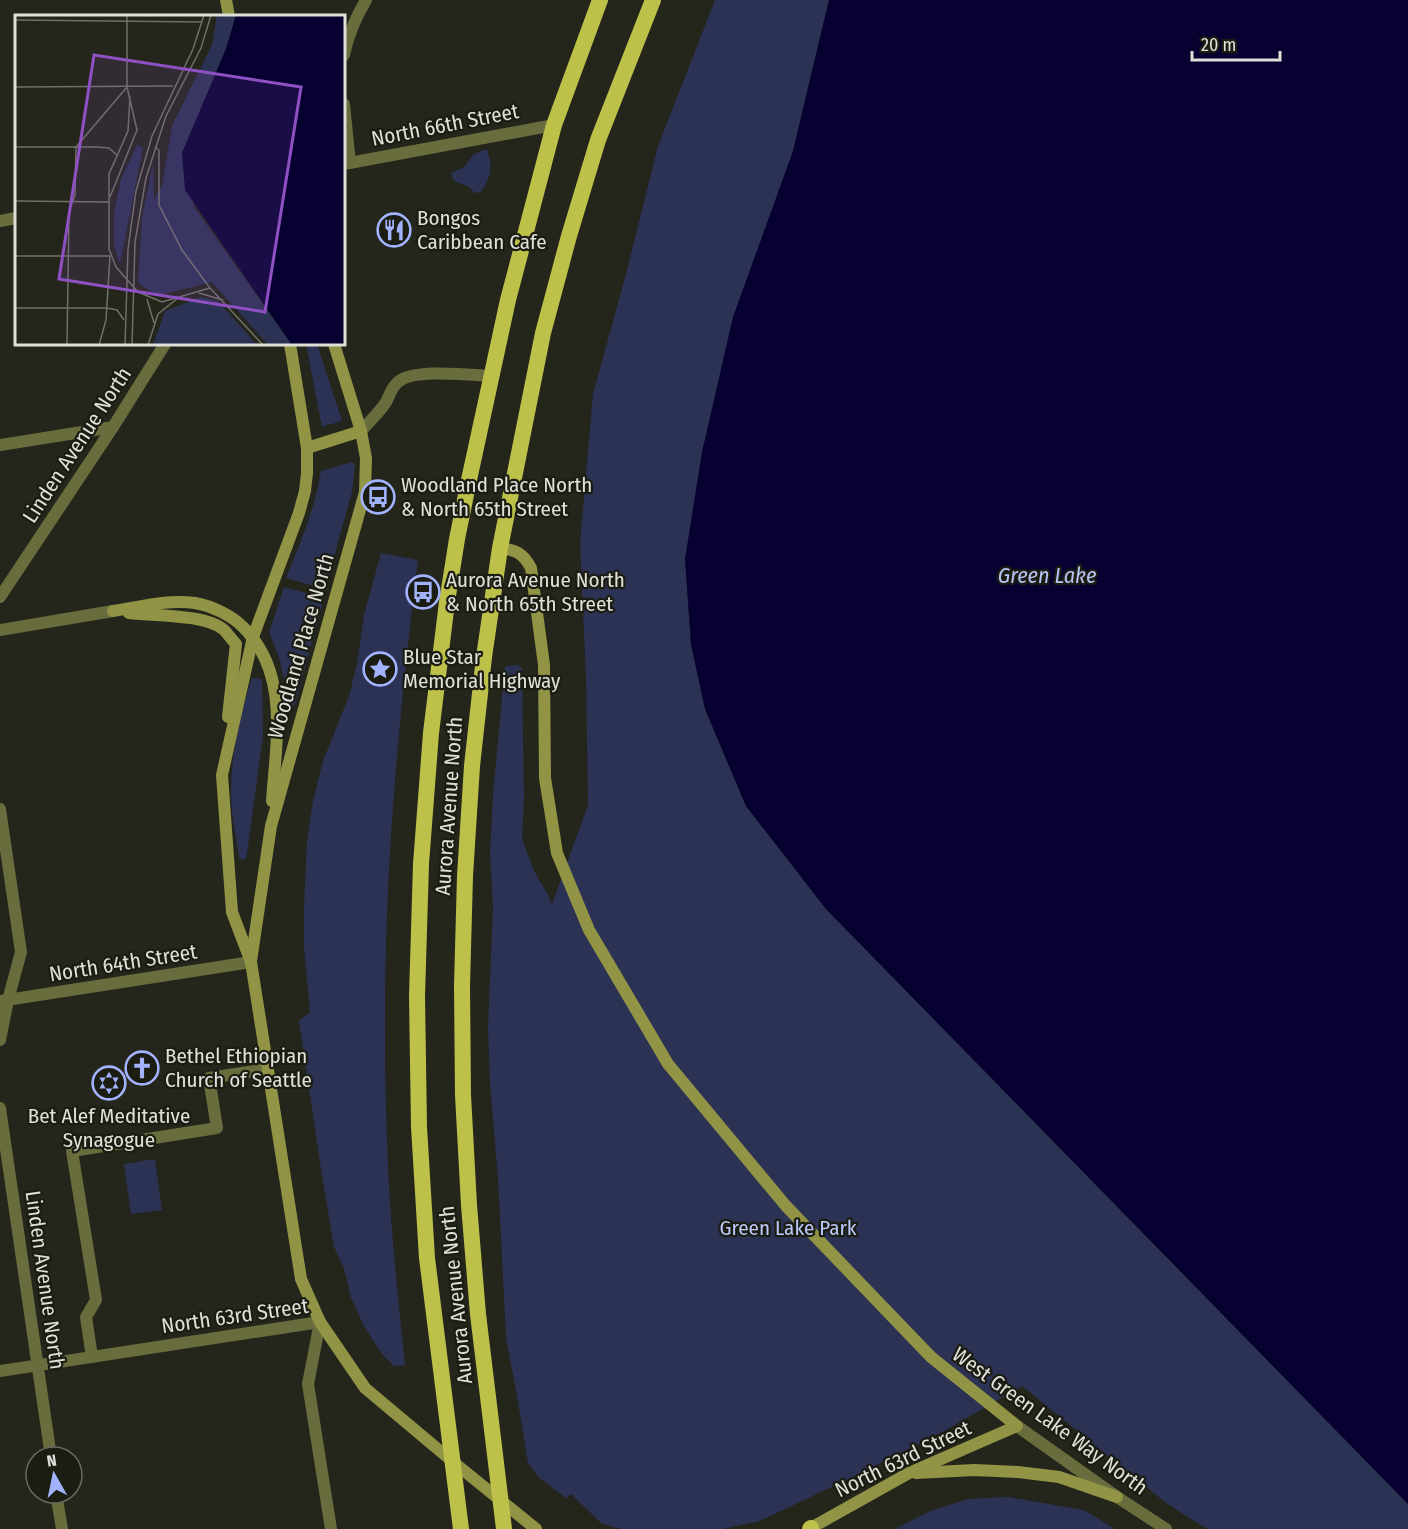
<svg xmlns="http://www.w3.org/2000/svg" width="1408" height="1529" font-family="'Fira Sans Condensed',sans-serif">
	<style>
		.green { fill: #2c3254 }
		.water { fill: #060131 }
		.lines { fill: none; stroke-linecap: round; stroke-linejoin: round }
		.service { stroke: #696c3c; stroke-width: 12 }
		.minor { stroke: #696c3c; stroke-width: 12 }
		.tertiary { stroke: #696c3c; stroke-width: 12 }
		.secondary { stroke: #919445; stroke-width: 12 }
		.trunk { stroke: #bdc14a; stroke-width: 16 }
		.labels { text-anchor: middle; stroke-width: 4.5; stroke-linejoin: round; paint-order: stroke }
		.street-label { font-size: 21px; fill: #dfe0da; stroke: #1b1c12 }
		.poi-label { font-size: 21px; fill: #dfe0da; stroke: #1b1c12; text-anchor: start }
		.park-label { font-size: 21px; fill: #bdc9fc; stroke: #1b1c12 }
		.water-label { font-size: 22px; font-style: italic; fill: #b7c3f5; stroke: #1b1c12 }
		.inset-road { fill: none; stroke: #6f7067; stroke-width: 1.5 }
		.view { fill: #8f50c4; fill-opacity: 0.15; stroke: #8f50c4; stroke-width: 3 }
		.inset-edge { fill: none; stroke: #dfe0da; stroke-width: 3 }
	</style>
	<rect width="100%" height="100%" fill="#24251b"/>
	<!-- green -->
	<g class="green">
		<path d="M715,0h114l-36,151 -108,408 6,85 14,65 41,97 80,103 582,595v25h-201l-41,-26 -144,-117 -76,44 -87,44 -99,47 -37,8h-101l-20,-5 -31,-30 -5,4 -28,-21 -10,-14 -10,-61 -12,-65 -8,-159 -8,-94 -2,-56 5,-122 -3,-51 3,-61 12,-128 14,-1 3,4 2,130 -2,40 12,32 14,24 4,9 36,-99 -2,-128 -6,-134 13,-149 33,-120 32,-128z"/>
		<path d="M487,149c6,19 4,27 -6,43l-6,1 -6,-6 -15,-6 -3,-8 13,-6 10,-13z"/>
		<path d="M306,344h11l25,77 -20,6z"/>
		<path d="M352,462l3,3 -3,27 -27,97 -39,-11c14,-35 29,-69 35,-107z"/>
		<path d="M381,553l37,7c-11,87 -20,174 -26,261 -8,113 -9,232 -4,345 3,67 10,133 17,199l-11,1 -13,-13 -18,-29 -12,-26 -7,-30 -10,-21 -13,-78 -22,-148 11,-9 -6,-64v-41l3,-66 6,-40 10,-40 26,-65 8,-33 7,-48z"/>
		<path d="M284,587l40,11 -29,106 -4,4 -4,-4 -3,-25 -5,-22 -10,-25z"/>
		<path d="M252,678l10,1 1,56 -16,119 -2,5 -3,1 -3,-2c-2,-16 -5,-31 -7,-47 -4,-44 6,-91 20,-133z"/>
		<path d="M155,1159l7,51 -31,4 -7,-50z"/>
		<path d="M1008,1497l76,13 31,19h-220l35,-18 38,-12z"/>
	</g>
	<!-- water -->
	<path class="water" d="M829,0h579v1504l-582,-595 -80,-103 -41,-97 -14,-65 -6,-85 17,-107 31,-135 60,-166z"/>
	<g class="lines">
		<!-- service -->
		<g class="service">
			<path d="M344,55c4,-20 12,-38 22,-55"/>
			<path d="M344,104l6,59"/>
			<path d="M361,431c8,-9 18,-18 25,-29 4,-7 5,-14 12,-20 15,-14 73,-7 93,-6"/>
			<path d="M0,445l113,-18"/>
			<path d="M92,1357l-6,-40 10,-17 -24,-149 145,-23 -8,-50 59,-9"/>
		</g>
		<!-- minor -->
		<g class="minor">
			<path d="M344,164l210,-39"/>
			<path d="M0,221l16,-3"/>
			<path d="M0,809l21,143 -13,48 -8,40"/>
			<path d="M0,1001l251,-39"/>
			<path d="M0,1108l51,349"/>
			<path d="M0,1371l320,-49"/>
			<path d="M56,1493l6,36"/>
		</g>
		<!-- tertiary -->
		<g class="tertiary">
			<path d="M0,597l113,-170 52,-83"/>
			<path d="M0,630l113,-19"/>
			<path d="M320,1322l-12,62 23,145"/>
			<path d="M1017,1426l100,71 49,32"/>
		</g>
		<!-- secondary -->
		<g class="secondary">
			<path d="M226,0l3,16"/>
			<path d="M290,344l17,104v25l-2,18 -6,22 -46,124 -31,138 10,137 19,50 50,317 19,43 45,66 87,73 84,68"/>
			<path d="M307,448l54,-17"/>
			<path d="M500,548c16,2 23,5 31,20l13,97 1,113 12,75 32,77 79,134 118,142 145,151 86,69 -108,47 -100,56"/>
			<path d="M113,611c27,-4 55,-12 82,-8 17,3 36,12 48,24 47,46 33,115 29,174"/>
			<path d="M129,613c24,3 78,1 95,17 4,4 8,10 12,14l-8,73"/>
			<path d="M251,961l20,-135 94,-334 1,-34 -5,-27 -27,-87"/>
			<path d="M916,1473l58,-3 44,2 41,5 58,20"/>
		</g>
		<!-- trunk -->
		<g class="trunk">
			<path d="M461,1529l-34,-271 -8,-131 -2,-131 4,-132 10,-131 16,-131 10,-63 12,-59 39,-180 46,-175 46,-125"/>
			<path d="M504,1529l-26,-215 -9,-109 -6,-110 -1,-110 3,-109 7,-110 12,-109 16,-109 43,-215 26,-97 29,-96 55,-140"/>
			<path d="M810,1529l1,-1"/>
		</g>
	</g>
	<!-- icons -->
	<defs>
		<g id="restaurant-ring" transform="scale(1.725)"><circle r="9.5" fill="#1b1c12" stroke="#a3b2fd" stroke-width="1.5"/><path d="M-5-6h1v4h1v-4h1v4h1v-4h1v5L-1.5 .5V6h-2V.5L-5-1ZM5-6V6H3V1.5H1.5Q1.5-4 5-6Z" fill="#a3b2fd"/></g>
		<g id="bus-ring" transform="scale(1.725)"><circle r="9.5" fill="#1b1c12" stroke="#a3b2fd" stroke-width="1.5"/><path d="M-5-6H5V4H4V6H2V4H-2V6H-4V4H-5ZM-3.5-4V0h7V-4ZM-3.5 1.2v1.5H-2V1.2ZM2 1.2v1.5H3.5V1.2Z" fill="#a3b2fd"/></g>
		<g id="sight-ring" transform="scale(1.725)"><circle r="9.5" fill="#1b1c12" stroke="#a3b2fd" stroke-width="1.5"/><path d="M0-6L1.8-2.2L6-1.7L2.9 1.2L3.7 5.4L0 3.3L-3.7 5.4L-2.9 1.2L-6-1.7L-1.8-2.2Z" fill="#a3b2fd"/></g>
		<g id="church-ring" transform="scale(1.725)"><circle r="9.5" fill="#1b1c12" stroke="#a3b2fd" stroke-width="1.5"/><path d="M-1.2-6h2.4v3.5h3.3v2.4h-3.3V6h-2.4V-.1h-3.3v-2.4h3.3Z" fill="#a3b2fd"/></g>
		<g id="synagogue-ring" transform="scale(1.725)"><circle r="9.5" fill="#1b1c12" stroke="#a3b2fd" stroke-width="1.5"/><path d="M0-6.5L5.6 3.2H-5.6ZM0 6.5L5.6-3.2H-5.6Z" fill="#a3b2fd"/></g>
	</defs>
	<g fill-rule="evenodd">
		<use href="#restaurant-ring" x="394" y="230"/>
		<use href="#bus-ring" x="378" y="497"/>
		<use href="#bus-ring" x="423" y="592"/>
		<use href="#sight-ring" x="380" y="669"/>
		<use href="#church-ring" x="142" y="1068"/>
		<use href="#synagogue-ring" x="109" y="1083"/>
	</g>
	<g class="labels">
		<!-- street labels -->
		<g class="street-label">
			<text transform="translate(445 125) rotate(-11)" y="7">North 66th Street</text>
			<text transform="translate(77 445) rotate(-57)" y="7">Linden Avenue North</text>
			<text transform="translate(301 646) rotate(-74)" y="7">Woodland Place North</text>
			<text transform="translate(449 806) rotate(-86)" y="7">Aurora Avenue North</text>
			<text transform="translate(123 963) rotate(-9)" y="7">North 64th Street</text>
			<text transform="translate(45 1280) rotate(82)" y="7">Linden Avenue North</text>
			<text transform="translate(456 1295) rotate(-96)" y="7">Aurora Avenue North</text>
			<text transform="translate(235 1316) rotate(-8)" y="7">North 63rd Street</text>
			<text transform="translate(1050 1421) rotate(36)" y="7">West Green Lake Way North</text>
			<text transform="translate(903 1459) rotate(-26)" y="7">North 63rd Street</text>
		</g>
		<!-- poi labels -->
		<g class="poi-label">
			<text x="417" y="225">Bongos<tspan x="417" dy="24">Caribbean Cafe</tspan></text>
			<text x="401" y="492">Woodland Place North<tspan x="401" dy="24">&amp; North 65th Street</tspan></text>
			<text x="446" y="587">Aurora Avenue North<tspan x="446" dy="24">&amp; North 65th Street</tspan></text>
			<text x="403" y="664">Blue Star<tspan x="403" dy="24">Memorial Highway</tspan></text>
			<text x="165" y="1063">Bethel Ethiopian<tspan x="165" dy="24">Church of Seattle</tspan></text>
			<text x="109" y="1123" text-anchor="middle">Bet Alef Meditative<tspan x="109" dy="24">Synagogue</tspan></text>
		</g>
		<!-- park labels -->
		<g class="park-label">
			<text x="788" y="1235">Green Lake Park</text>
		</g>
		<!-- water labels -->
		<g class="water-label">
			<text x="1047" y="583">Green Lake</text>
		</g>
	</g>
	<!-- overview -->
	<g transform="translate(15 15)">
		<rect width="330" height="330" fill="#24251b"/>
		<path d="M202,0h19l-10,34 -44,104 12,54 98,138h-24l-56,-63 -56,14 -18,-14 4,-65 11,-53 1,35 8,-13 10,-60 40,-81zM122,130l6,2 -23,117 -6,-19v-33l7,-33zM186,282l17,4 39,44h-104l12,-34z" fill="#2c3254"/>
		<path d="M221,0h109v330h-53l-107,-155 -3,-37 44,-104z" fill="#060131"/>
		<path class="inset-road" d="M0,5l187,2M0,72l158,-1M115,82l-2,34 -19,43v75l7,18 22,25 24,10 48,-14 -28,-38 -23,-45v-55l-4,-3M0,132h82M82,132l12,1 9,8M95,182l27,-67 -10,-43v-72M0,186l94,1M0,241h95l-4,64 -7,25M195,273l53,57M184,278l24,7M132,284l7,24M0,293h92M92,293l10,2 7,10M52,330l2,-133 6,-17 1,-48 51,-60M110,330l3,-96 8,-58 16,-55 41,-87 11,-34M117,330l3,-103 11,-64 20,-62 35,-68 10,-33M133,330l10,-31 20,-16"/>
		<path class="view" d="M79,40l207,32 -36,225 -206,-33z"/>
		<rect width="330" height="330" class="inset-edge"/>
	</g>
	<!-- north arrow -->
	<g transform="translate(54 1475) rotate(351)"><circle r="28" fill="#1b1c12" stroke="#696a62" stroke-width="1.5"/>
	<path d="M0-4.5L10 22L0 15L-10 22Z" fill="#a3b2fd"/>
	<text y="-9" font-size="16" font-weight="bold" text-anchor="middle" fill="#dfe0da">N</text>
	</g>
	<!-- scale -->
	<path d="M1192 51v9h88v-9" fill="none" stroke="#dfe0da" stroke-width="3"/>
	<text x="1201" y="51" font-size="18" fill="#dfe0da" stroke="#1b1c12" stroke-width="4.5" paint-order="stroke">20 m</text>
</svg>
